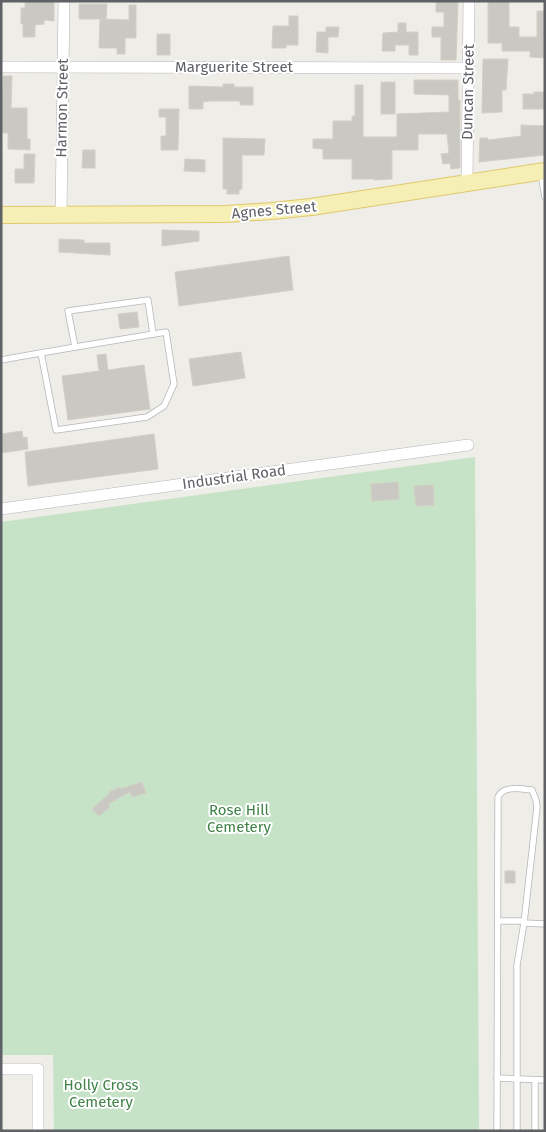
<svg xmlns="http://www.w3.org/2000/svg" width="546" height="1132" font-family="'Fira Sans',sans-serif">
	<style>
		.green { fill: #c6e3c8 }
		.building { fill: #cac8c3; stroke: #d3cfc6 }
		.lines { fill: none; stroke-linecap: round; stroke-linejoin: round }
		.service-casing { stroke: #b4b6ba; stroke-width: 7 }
		.minor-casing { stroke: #b4b6ba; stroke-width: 12 }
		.primary-casing { stroke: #e1c86d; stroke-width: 18 }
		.service { stroke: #fff; stroke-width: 5.5 }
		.minor { stroke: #fff; stroke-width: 11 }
		.primary { stroke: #f6efb5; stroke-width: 16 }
		.labels { text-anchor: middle; stroke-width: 4; stroke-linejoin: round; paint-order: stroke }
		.street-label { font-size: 15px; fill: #5e6165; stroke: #fff }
		.park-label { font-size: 15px; fill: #408248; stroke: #fff }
	</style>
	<rect width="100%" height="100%" fill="#eeede7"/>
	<!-- green -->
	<path class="green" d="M475,457l4,674h-425l-1,-76h-52v-533z"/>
	<!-- building -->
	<g class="building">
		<path d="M25,1l29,1v19l-10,-1v4l-9,1v12h-12v-13h-2v-16h4z"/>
		<path d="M436,1h22l-2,59h-15v-23h-9v-10h12v-15h-8z"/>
		<path d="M488,1h21v26h10v10h18v-26h8v47l-15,-1v-6h-28v-8h-14z"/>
		<path d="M79,4h28l-1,15h-27z"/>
		<path d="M129,5h7v33h-11v16h-8v-6h-18l1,-29 29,1z"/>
		<path d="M289,16h9v29h-12v3h-14l1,-22h16z"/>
		<path d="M398,23h8v9h12v23h-9v-10h-14v6h-13l1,-18 15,-1z"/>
		<path d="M326,27h13l-1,10h-10v16l-12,-1 1,-20h9z"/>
		<rect x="157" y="34" width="13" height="21"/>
		<path d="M483,59h25l-2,31h-4v22l-20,1z"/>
		<path d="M3,76h9l-1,32h16v31h3v11l-22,-1v-16h-6z"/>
		<path d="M414,80h44v20h2v68l-9,1 -1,-6 -7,1 -2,-10 8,-1 -2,-19h-29v16h-26v29l-18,1v-1h-22v-20h-29v-10l-10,-1v-9h20v-18h19v-5h3v-31h8v52h34v-23l52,-2v-17l-35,-1z"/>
		<rect x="381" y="82" width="14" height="32"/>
		<path d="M223,84h11v3h19v18h-13v-4h-30l-7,1v7h-14v-23l34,1z"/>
		<path d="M534,92h11v17h-22v-15h11z"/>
		<path d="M159,109h20l-1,41h-17v-14h5v-19h-7z"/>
		<path d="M521,125l24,1v29l-66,7 1,-24h8v2l33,-4z"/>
		<path d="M223,138l42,1 -1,16h-22v34l-3,1v4h-12v-5h-4z"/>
		<path d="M83,150h12v18h-13z"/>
		<path d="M24,154h11l-1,29h-19v-14h9z"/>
		<path d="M185,159l20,1v12l-21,-1z"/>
		<path d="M162,230l37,1v10l-37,5z"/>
		<path d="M59,239l25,1v3h26v12l-51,-3z"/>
		<path d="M289,256l4,34 -114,16 -4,-34z"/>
		<path d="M137,312l2,15 -19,2 -2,-15z"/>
		<path d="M241,352l4,26 -52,8 -4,-27z"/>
		<path d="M106,354l2,16 36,-5 6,44 -82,11 -6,-44 37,-5 -2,-16z"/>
		<path d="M22,431l1,7 4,-1 1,12 -27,4v-19z"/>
		<path d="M154,434l4,35 -130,17 -3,-34z"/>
		<path d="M398,482l1,17 -27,2 -1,-17z"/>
		<path d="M433,485l1,20 -18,1 -2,-20z"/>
		<path d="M142,782l4,11 -14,4 -2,-5 -22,12 2,3 -11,9 -7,-7 18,-16 -1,-1 10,-5 1,2z"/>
		<rect x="505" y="871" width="10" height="12"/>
	</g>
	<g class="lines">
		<!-- service casing -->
		<g class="service-casing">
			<g id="service">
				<path d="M541,174l4,23"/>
				<path d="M75,347l-7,-36 80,-11 5,34"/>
				<path d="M1,360c55,-10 110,-19 165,-28l8,52 -10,22 -17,11 -91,13 -15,-77"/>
				<path d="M498,921h26"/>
				<path d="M524,923l21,1"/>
				<path d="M497,1078l48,2"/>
				<path d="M497,1131l1,-334c5,-12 23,-8 34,-7l4,10 1,7 -13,116 -7,42v166"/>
				<path d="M535,1131v-51"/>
			</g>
		</g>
		<!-- minor casing -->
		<g class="minor-casing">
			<g id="minor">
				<path d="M1,67l467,1"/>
				<path d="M467,183l2,-182"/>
				<path d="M61,215l3,-214"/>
				<path d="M1,509l467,-64"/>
				<path d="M1,1069h37v62"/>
			</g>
		</g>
		<!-- primary casing -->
		<g class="primary-casing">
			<path id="primary" d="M1,215l224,-1 47,-3 39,-4 234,-36"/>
		</g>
		<!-- service -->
		<use href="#service" class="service"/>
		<!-- minor -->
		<use href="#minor" class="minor"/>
		<!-- primary -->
		<use href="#primary" class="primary"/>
	</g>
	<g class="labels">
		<!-- street labels -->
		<g class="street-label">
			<text x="234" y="72">Marguerite Street</text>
			<text transform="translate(468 92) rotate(-89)" y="5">Duncan Street</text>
			<text transform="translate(62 108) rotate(-89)" y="5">Harmon Street</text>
			<text transform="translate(274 210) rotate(-5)" y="5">Agnes Street</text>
			<text transform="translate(234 477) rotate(-8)" y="5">Industrial Road</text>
		</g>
		<!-- park labels -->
		<g class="park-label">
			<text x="239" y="815">Rose Hill<tspan x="239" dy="17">Cemetery</tspan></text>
			<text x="101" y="1090">Holly Cross<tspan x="101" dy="17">Cemetery</tspan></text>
		</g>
	</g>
	<!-- border -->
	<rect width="546" height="1132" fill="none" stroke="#5e6165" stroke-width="5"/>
</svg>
